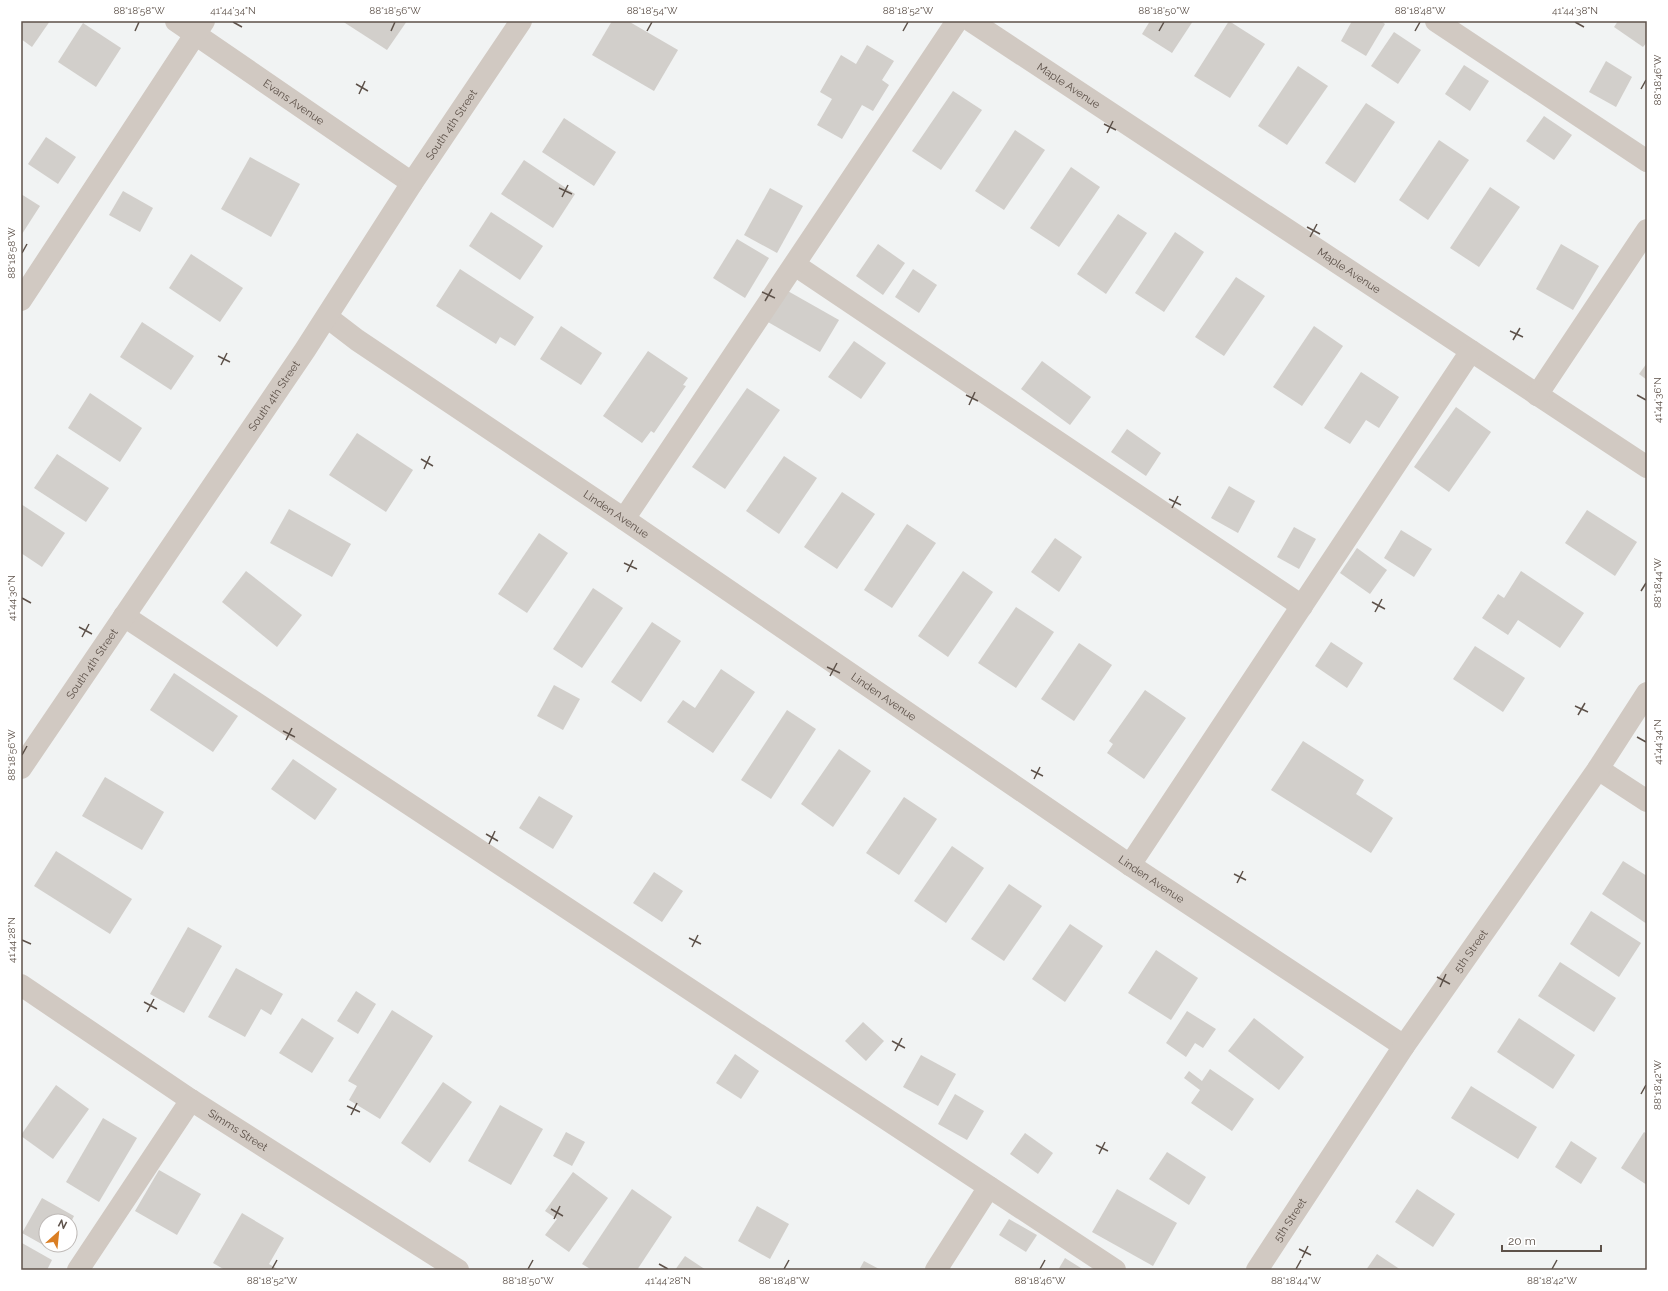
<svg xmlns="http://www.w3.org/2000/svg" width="1668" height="1291" font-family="Raleway,sans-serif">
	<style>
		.building { fill: #d2cfcb }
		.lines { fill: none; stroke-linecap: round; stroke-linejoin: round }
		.minor { stroke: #d1c9c2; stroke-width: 22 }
		.ticks { fill: none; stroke: #5d5149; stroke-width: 1.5 }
		.labels { text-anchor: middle; stroke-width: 4; stroke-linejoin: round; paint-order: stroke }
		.street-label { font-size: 11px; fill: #5d5149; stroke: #fff }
		.neatline { fill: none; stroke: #5d5149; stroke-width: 1.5 }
		.ticks-label { font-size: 10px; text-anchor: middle; fill: #5d5149 }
	</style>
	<rect width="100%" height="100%" fill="#f1f3f3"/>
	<!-- building -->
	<g class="building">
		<path d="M21,21h29l-18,26 -11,-8z"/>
		<path d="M342,21h65l-20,29z"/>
		<path d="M612,21h16l50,29 -24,41 -62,-36z"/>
		<path d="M1150,21h43l-21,32 -30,-19z"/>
		<path d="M1229,21l36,23 -35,54 -36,-22z"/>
		<path d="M1352,21h29l4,3 -19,32 -25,-15z"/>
		<path d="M1618,21h29v21l-4,5 -29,-20z"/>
		<path d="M83,23l38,25 -25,39 -38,-25z"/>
		<path d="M1394,32l27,18 -23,34 -27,-18z"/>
		<path d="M867,45l27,16 -12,19 7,5 -16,26 -11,-6 -20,34 -25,-14 15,-26 -12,-7 21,-37 15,9z"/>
		<path d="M1606,61l26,16 -16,30 -27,-15z"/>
		<path d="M1464,65l25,16 -19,30 -25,-17z"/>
		<path d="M1298,66l30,20 -41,59 -29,-19z"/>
		<path d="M953,91l29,19 -41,60 -29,-19z"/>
		<path d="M1366,103l29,19 -40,61 -30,-20z"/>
		<path d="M1544,116l28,19 -18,25 -28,-19z"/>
		<path d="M564,118l52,34 -22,34 -52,-34z"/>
		<path d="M1015,130l30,20 -41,60 -29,-19z"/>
		<path d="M46,137l30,20 -18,27 -30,-20z"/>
		<path d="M1439,140l30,20 -41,60 -29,-20z"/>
		<path d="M250,157l50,27 -29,53 -50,-28z"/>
		<path d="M524,160l51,34 -22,34 -52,-34z"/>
		<path d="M1071,167l29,20 -41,60 -29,-19z"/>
		<path d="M1490,187l30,20 -41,60 -29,-19z"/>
		<path d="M770,188l33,18 -26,47 -33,-18z"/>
		<path d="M123,191l30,17 -13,24 -31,-17z"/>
		<path d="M21,194l19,12 -18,28 -1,-1z"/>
		<path d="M491,212l52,34 -23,34 -51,-34z"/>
		<path d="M1118,214l29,19 -41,61 -29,-20z"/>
		<path d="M1175,232l29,20 -40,60 -29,-19z"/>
		<path d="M737,239l32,19 -24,40 -32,-20z"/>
		<path d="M878,244l27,19 -22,32 -27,-19z"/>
		<path d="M1561,244l38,22 -26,44 -37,-21z"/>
		<path d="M191,254l52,34 -23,34 -51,-34z"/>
		<path d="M460,269l74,48 -19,29 -15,-9 -4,7 -60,-38z"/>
		<path d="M913,269l24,16 -18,28 -24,-16z"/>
		<path d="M1236,277l29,19 -41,60 -29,-19z"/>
		<path d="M786,290l53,30 -19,32 -52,-30z"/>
		<path d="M142,322l52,34 -23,34 -51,-33z"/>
		<path d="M561,326l41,27 -21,32 -41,-26z"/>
		<path d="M1314,326l29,20 -41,60 -29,-19z"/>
		<path d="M854,341l32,22 -25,36 -33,-22z"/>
		<path d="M648,351l40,27 -5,7 3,1 -32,47 -3,-2 -9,12 -39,-27z"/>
		<path d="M1042,361l49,36 -21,28 -49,-36z"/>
		<path d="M1647,363v17l-8,-6z"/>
		<path d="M1361,372l38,25 -20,31 -13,-8 -16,24 -26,-16z"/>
		<path d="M747,388l33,22 -55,79 -33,-22z"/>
		<path d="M90,393l52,35 -22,34 -52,-34z"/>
		<path d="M1456,407l35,25 -42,60 -35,-25z"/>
		<path d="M1127,429l34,24 -15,23 -35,-24z"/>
		<path d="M357,433l56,37 -27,42 -57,-37z"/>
		<path d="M57,454l52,34 -23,34 -52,-34z"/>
		<path d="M784,456l33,22 -38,56 -33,-23z"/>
		<path d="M1229,486l26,15 -17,32 -27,-15z"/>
		<path d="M842,492l33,22 -38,55 -33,-22z"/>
		<path d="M21,504l44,29 -23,34 -21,-14z"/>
		<path d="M289,509l62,35 -19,33 -62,-34z"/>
		<path d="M1587,510l50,32 -22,34 -50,-33z"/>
		<path d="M907,524l29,19 -44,65 -28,-18z"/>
		<path d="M1294,527l22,12 -17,30 -22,-12z"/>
		<path d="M1401,530l31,19 -18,28 -30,-19z"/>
		<path d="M539,533l29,20 -41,60 -29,-19z"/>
		<path d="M1055,538l27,19 -23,35 -28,-20z"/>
		<path d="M1357,548l30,22 -17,24 -30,-21z"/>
		<path d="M246,571l56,44 -25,32 -55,-45z"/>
		<path d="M963,571l30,21 -45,65 -30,-21z"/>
		<path d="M1521,571l63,42 -24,35 -42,-28 -10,15 -26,-17 16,-24 6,4z"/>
		<path d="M593,588l30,20 -41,60 -29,-19z"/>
		<path d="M1016,607l38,25 -38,56 -38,-25z"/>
		<path d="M652,622l29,19 -40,61 -30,-20z"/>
		<path d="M1331,642l32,21 -16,25 -32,-22z"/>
		<path d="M1079,643l33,22 -38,56 -33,-22z"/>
		<path d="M1475,646l50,32 -22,34 -50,-33z"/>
		<path d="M721,669l34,23 -42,61 -46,-31 16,-22 12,8z"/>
		<path d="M174,673l64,43 -25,36 -63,-42z"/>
		<path d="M554,685l26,14 -17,31 -26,-14z"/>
		<path d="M1145,690l41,28 -42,61 -37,-26 6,-9 -4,-3z"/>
		<path d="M787,710l29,19 -45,70 -30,-19z"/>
		<path d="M1303,741l61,39 -8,14 37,24 -22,35 -100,-63z"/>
		<path d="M839,749l32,22 -38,56 -32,-23z"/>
		<path d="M293,759l44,30 -22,31 -44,-31z"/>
		<path d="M105,777l59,35 -22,38 -60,-34z"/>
		<path d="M539,796l34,20 -20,33 -34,-21z"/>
		<path d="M904,797l33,22 -38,56 -33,-22z"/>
		<path d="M952,846l32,22 -38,55 -32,-22z"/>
		<path d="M56,851l76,48 -22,35 -76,-48z"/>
		<path d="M1623,861l24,15v48l-45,-30z"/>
		<path d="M654,872l29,19 -21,31 -29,-19z"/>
		<path d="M1009,884l33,22 -38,55 -33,-22z"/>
		<path d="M1591,911l50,32 -22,34 -49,-33z"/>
		<path d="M1070,924l33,22 -38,56 -33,-23z"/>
		<path d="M188,927l34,19 -38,67 -34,-19z"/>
		<path d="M1156,950l42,28 -27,42 -43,-27z"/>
		<path d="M1560,962l56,36 -22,34 -56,-36z"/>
		<path d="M236,968l47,26 -12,21 -10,-6 -16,28 -37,-20z"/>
		<path d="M356,991l20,13 -18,30 -21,-13z"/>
		<path d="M392,1010l41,26 -53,83 -31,-19 8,-14 -9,-5z"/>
		<path d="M1187,1011l29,18 -13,19 -8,-5 -9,14 -20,-14z"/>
		<path d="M302,1018l32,20 -22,35 -33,-20z"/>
		<path d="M1254,1018l50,39 -25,33 -51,-39z"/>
		<path d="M1519,1018l56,37 -22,34 -56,-37z"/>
		<path d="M863,1022l21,19 -18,20 -21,-20z"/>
		<path d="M735,1054l24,17 -18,28 -25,-16z"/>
		<path d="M921,1055l35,19 -18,32 -35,-19z"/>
		<path d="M1210,1069l44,30 -22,32 -41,-28 9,-13 -16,-12 5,-7 13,10z"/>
		<path d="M443,1082l29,20 -42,61 -29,-20z"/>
		<path d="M56,1085l33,24 -36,50 -32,-23v-1z"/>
		<path d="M1471,1086l66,41 -19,32 -67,-41z"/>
		<path d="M955,1094l29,17 -17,29 -29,-16z"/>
		<path d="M500,1105l43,24 -32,56 -43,-24z"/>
		<path d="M103,1118l34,20 -38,64 -33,-20z"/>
		<path d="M566,1132l19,10 -13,24 -19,-10z"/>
		<path d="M1644,1132l3,2v51l-26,-17z"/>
		<path d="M1025,1133l28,20 -15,21 -28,-20z"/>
		<path d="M1571,1141l26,17 -16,26 -26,-17z"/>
		<path d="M1167,1152l39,25 -17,28 -40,-26z"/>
		<path d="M159,1170l42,24 -24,41 -42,-24z"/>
		<path d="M573,1172l35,26 -39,54 -24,-17 12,-16 -12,-8z"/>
		<path d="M632,1189l40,28 -35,53h-45l-10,-6z"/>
		<path d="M1117,1189l60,34 -24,43 -61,-34z"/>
		<path d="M1417,1189l38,25 -22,33 -38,-25z"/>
		<path d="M42,1198l32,18 -4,8v-3h-24v24h12l-4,6 -32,-18z"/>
		<path d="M757,1206l32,18 -19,35 -32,-18z"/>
		<path d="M242,1213l42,25 -15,26 10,6h-54l-12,-7z"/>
		<path d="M1009,1219l28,16 -11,17 -27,-17z"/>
		<path d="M22,1243l30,17 -5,10h-26z"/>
		<path d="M1377,1254l24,16h-35z"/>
		<path d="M685,1256l21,14h-31z"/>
		<path d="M1065,1258l19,12h-26z"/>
		<path d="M864,1261l17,9h-22z"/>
	</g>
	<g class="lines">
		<!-- minor -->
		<g class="minor">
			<path id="s1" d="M176,21l236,162"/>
			<path id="s2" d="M971,21l676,446"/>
			<path d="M1436,21l211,140"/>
			<path d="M795,265l507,341"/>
			<path d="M21,300l183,-279"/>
			<path id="s3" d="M327,317l30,23 267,179 506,346 274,181"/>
			<path d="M1537,395l110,-165"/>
			<path d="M624,519l333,-498"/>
			<path d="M124,616l991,654"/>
			<path id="s4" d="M21,768l284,-418 107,-167 109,-162"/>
			<path d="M1598,769l49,32"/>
			<path d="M1130,865l341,-514"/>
			<path id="s5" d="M21,985l170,115 267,170"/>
			<path d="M78,1270l113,-170"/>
			<path d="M936,1270l53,-83"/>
			<path id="s6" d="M1257,1270l147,-224 194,-277 49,-76"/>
		</g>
	</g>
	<!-- ticks -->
	<path class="ticks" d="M233,22l9,5M1575,22l9,5M135,31l4,-9M391,31l4,-9M647,31l5,-9M903,31l5,-9M1159,31l5,-9M1415,31l5,-9M356,84l12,7M1641,89l5,-9M359,94l6,-13M1104,124l12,6M1107,133l6,-12M559,188l13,6M562,197l6,-12M1307,227l13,7M1310,237l7,-13M22,253l5,-9M762,292l13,6M765,301l7,-12M1510,331l13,6M1513,340l7,-12M218,356l12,6M221,365l6,-12M966,395l12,6M1637,395l9,5M969,405l6,-13M421,459l12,7M424,469l6,-13M1169,499l12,6M1172,508l6,-12M624,563l13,6M627,572l6,-12M1641,591l5,-8M22,598l9,5M1372,602l13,7M1375,612l7,-13M79,627l13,7M82,637l7,-13M827,667l13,6M830,676l7,-13M1575,706l13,6M1578,715l7,-12M283,731l12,6M1637,737l9,5M286,740l6,-12M22,755l5,-9M1031,770l12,6M1034,779l6,-12M486,834l12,7M489,844l6,-13M1234,874l12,6M1237,883l6,-12M689,938l12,6M22,940l9,4M692,947l6,-12M1437,977l13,7M1440,987l6,-13M144,1002l13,7M147,1012l7,-13M892,1041l13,7M895,1051l7,-13M1641,1094l5,-9M347,1106l13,6M351,1115l6,-12M1096,1145l12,6M1099,1154l6,-12M551,1209l12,7M554,1219l6,-13M1299,1249l12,6M1302,1258l6,-12M659,1264l9,5M272,1269l5,-9M528,1269l5,-9M784,1269l5,-9M1040,1269l5,-9M1296,1269l5,-9M1552,1269l5,-9"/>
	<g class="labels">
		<!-- street labels -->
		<g class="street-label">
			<text dy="4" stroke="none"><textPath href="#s2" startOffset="117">Maple Avenue</textPath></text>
			<text dy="4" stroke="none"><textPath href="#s1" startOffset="143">Evans Avenue</textPath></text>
			<text dy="4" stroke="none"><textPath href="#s4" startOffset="774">South 4th Street</textPath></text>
			<text dy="4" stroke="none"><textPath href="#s2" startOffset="453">Maple Avenue</textPath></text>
			<text dy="4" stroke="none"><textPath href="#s4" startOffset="450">South 4th Street</textPath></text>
			<text dy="4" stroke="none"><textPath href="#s3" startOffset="350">Linden Avenue</textPath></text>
			<text dy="4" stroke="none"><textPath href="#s4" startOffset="126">South 4th Street</textPath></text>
			<text dy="4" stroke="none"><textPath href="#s3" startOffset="674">Linden Avenue</textPath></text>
			<text dy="4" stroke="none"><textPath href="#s3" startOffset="998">Linden Avenue</textPath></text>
			<text dy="4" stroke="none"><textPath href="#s6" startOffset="384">5th Street</textPath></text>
			<text dy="4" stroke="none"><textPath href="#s5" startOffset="261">Simms Street</textPath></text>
			<text dy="4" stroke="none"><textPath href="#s6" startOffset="60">5th Street</textPath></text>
		</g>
	</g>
	<!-- border -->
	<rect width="1668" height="1291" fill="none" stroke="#ffffff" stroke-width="44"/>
	<!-- north arrow -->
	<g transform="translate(58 1233) rotate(27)"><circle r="19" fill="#ffffff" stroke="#beb9b6"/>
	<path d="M0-3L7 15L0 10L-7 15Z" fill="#da7e23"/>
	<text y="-6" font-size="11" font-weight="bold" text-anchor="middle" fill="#5d5149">N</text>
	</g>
	<!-- scale -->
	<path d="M1502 1245v6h99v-6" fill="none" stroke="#5d5149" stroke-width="2"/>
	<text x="1508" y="1245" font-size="12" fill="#5d5149" stroke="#ffffff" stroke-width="3" paint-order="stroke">20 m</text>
	<rect x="22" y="22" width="1624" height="1247" class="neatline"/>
	<g class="ticks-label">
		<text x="139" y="14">88°18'58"W</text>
		<text x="233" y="14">41°44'34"N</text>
		<text x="395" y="14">88°18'56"W</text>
		<text x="652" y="14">88°18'54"W</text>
		<text x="908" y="14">88°18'52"W</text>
		<text x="1164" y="14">88°18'50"W</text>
		<text x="1420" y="14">88°18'48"W</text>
		<text x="1575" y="14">41°44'38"N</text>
		<text transform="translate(1657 80) rotate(-90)" y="4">88°18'46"W</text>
		<text transform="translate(11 253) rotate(-90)" y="4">88°18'58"W</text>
		<text transform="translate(1657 400) rotate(-90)" y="4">41°44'36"N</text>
		<text transform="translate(1657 583) rotate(-90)" y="4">88°18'44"W</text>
		<text transform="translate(11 598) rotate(-90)" y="4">41°44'30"N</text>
		<text transform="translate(1657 742) rotate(-90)" y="4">41°44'34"N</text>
		<text transform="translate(11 755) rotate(-90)" y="4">88°18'56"W</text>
		<text transform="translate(11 940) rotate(-90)" y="4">41°44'28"N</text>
		<text transform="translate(1657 1085) rotate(-90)" y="4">88°18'42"W</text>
		<text x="272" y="1284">88°18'52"W</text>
		<text x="528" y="1284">88°18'50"W</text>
		<text x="668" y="1284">41°44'28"N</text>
		<text x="784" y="1284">88°18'48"W</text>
		<text x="1040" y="1284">88°18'46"W</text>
		<text x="1296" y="1284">88°18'44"W</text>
		<text x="1552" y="1284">88°18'42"W</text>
	</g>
</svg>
